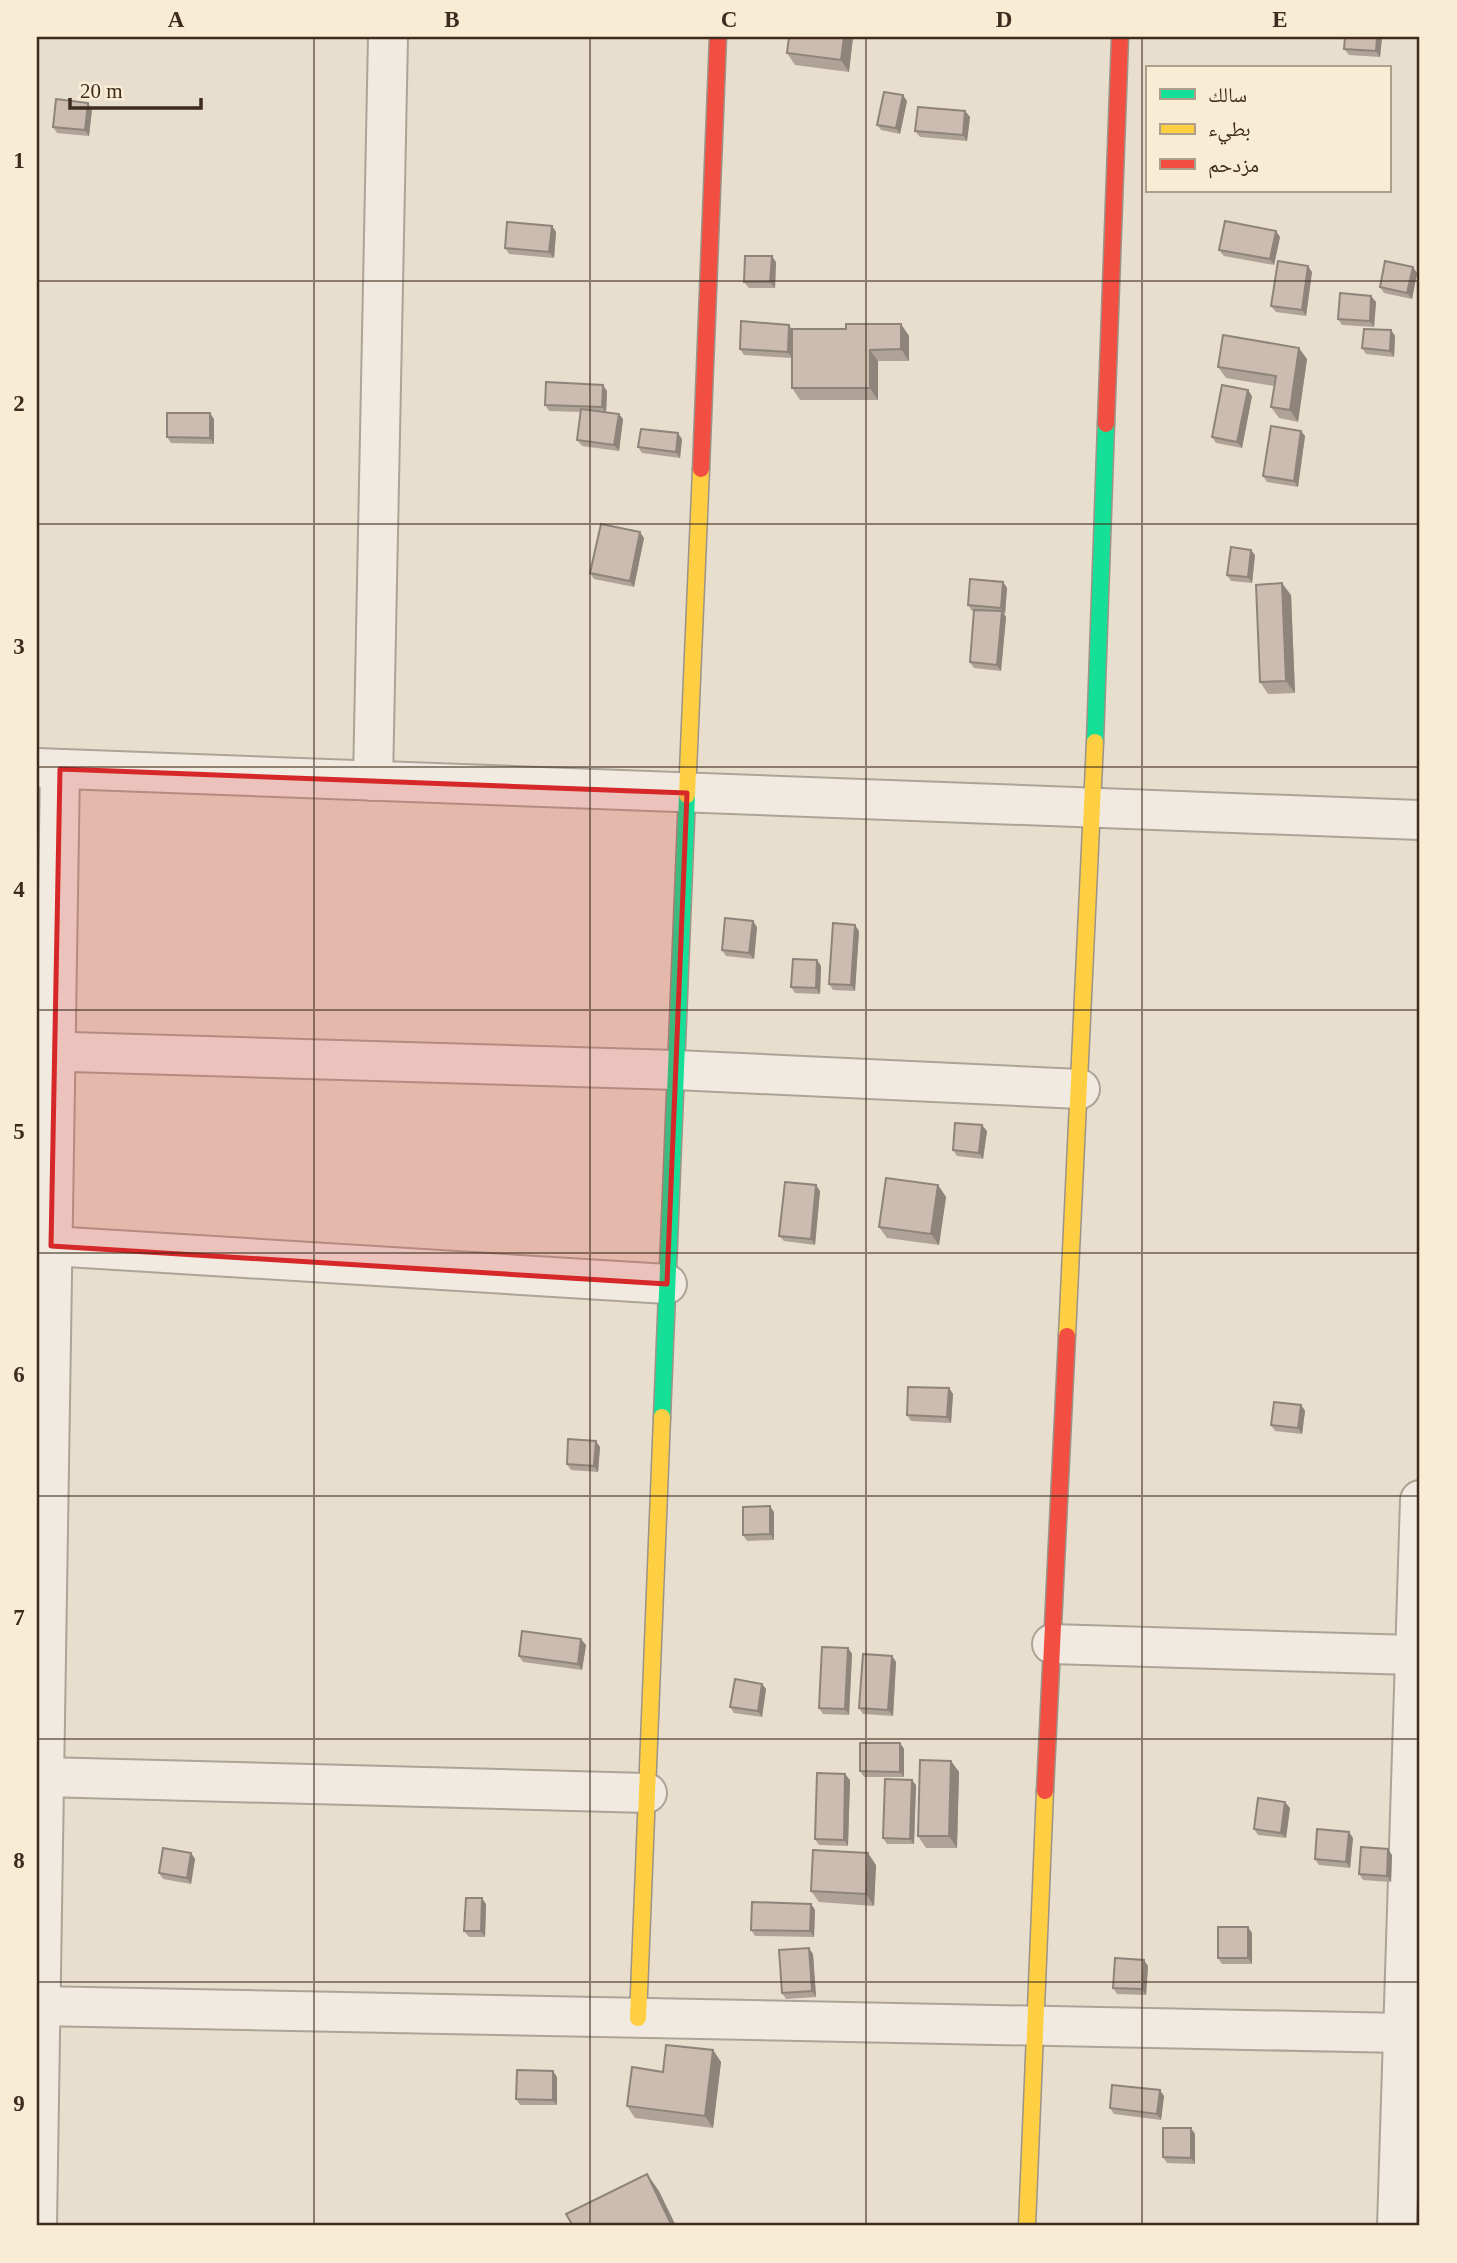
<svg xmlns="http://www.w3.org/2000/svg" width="1457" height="2263" font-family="'Times New Roman','Noto Naskh Arabic',serif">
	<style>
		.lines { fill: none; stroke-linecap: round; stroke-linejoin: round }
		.street-casing { stroke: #ada397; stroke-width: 42 }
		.fast-casing { stroke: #9d9387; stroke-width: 19 }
		.slow-casing { stroke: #9d9387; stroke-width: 19 }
		.jam-casing { stroke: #9d9387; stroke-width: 19 }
		.street { stroke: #f0eae1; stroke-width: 38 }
		.fast { stroke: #16e098; stroke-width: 16 }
		.slow { stroke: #ffcf43; stroke-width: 16 }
		.jam { stroke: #f24e42; stroke-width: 16 }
		.wall { fill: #afa296 }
		.shaded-wall { fill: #8f847a }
		.building { fill: #ccbcaf; stroke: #8f847a; stroke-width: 2 }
		.marked { fill: #d62828; fill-opacity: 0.2; stroke: #d62828; stroke-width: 5; stroke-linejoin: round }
		.grid { fill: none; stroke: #3e2b1e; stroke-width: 2; stroke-opacity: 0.55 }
		.neatline { fill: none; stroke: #3e2b1e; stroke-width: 2.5 }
		.grid-label { font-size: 23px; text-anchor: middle; font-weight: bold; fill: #3e2b1e }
	</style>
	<rect width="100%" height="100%" fill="#e8dece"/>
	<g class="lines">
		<!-- street casing -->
		<g class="street-casing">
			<g id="street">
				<path d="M37,768l1383,52"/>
				<path d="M373,781l15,-744"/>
				<path d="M37,1051l639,19 404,19"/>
				<path d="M51,1246l616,38"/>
				<path d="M1052,1644l361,11"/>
				<path d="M44,1777l603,16"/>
				<path d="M37,2006l1366,27"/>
				<path d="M37,2226l23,-1457"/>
				<path d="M1397,2226l23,-726"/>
			</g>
		</g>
		<!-- fast casing -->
		<g class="fast-casing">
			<g id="fast">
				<path d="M1095,742l11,-318"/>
				<path d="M662,1417l25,-622"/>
			</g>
		</g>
		<!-- slow casing -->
		<g class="slow-casing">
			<g id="slow">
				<path d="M687,795l14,-326"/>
				<path d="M1067,1336l28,-594"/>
				<path d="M638,2018l24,-601"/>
				<path d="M1027,2226l18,-435"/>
			</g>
		</g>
		<!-- jam casing -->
		<g class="jam-casing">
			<g id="jam">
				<path d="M1106,424l14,-387"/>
				<path d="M701,469l17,-432"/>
				<path d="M1045,1791l22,-455"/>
			</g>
		</g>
		<!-- street -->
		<use href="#street" class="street"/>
		<!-- fast -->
		<use href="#fast" class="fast"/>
		<!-- slow -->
		<use href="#slow" class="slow"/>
		<!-- jam -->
		<use href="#jam" class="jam"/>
	</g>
	<!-- wall -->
	<g class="wall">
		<path d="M853,37l-4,35 -54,-7 -8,-12z"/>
		<path d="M1345,37h37l-2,20 -31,-2 -5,-6z"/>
		<path d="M907,101l-7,33 -19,-4 -4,-5z"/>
		<path d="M92,109l-3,27 -32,-3 -4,-6z"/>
		<path d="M965,111l5,6 -3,24 -47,-4 -5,-6z"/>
		<path d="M552,226l4,6 -2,26 -45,-4 -4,-6z"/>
		<path d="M1276,231l4,6 -6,28 -50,-9 -5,-6z"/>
		<path d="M776,262l-1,26h-26l-5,-6z"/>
		<path d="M1312,272l-6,44 -30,-4 -5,-6z"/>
		<path d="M1417,273l-5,26 -28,-6 -4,-6z"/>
		<path d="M1371,296l5,6 -2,25 -32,-2 -4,-6z"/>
		<path d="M901,324l8,12v25h-31v39h-78l-8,-12v-30l-48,-3 -4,-6 52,-20h54z"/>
		<path d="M1391,330l4,6 -1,21 -28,-3 -4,-6z"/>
		<path d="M1307,359l-9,63 -19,-4 -8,-11 3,-21 -48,-8 -8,-11z"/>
		<path d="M607,391l-1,21 17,7 -4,32 -37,-5 -5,-6 4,-28 -32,-1 -4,-6z"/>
		<path d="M1252,396l-10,52 -26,-5 -4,-6z"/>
		<path d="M214,419v25l-43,-1 -4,-6z"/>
		<path d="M1301,431l4,5 -7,51 -31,-5 -4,-6z"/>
		<path d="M682,439l-2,19 -38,-5 -4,-6z"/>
		<path d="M644,538l-10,49 -40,-8 -4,-6z"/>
		<path d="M1255,555l-3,28 -21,-2 -4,-6z"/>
		<path d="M1003,582l4,6 -2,26 -2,-1 3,4 -5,54 -27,-3 -4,-6 4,-51h-2l-4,-6z"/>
		<path d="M1291,595l4,98 -27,1 -8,-12z"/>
		<path d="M757,927l-3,32 -28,-3 -4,-6z"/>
		<path d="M859,931l-4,60 -22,-1 -4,-6z"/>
		<path d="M817,960l4,6 -1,28 -25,-1 -4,-6z"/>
		<path d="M987,1131l-4,28 -26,-3 -4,-6z"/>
		<path d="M938,1185l8,12 -7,48 -52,-7 -8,-11z"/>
		<path d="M820,1191l-5,54 -31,-4 -5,-5z"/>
		<path d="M949,1388l4,6 -2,29 -40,-2 -4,-6z"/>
		<path d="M1301,1405l4,6 -3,23 -27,-3 -4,-6z"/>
		<path d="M600,1447l-2,25 -27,-2 -4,-6z"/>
		<path d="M774,1512v28l-27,1 -4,-6z"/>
		<path d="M586,1645l-4,25 -59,-8 -4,-6z"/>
		<path d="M848,1648l4,6 -3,61 -26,-1 -4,-6z"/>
		<path d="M892,1656l4,6 -3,54 -30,-2 -4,-6z"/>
		<path d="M762,1684l4,5 -4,28 -28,-4 -4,-6z"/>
		<path d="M900,1743l4,6v28h-40l-4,-6z"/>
		<path d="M951,1761l8,11 -2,76h-31l-8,-12z"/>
		<path d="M850,1780l-2,66 -29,-1 -4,-6z"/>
		<path d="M916,1785l-2,59h-27l-4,-6z"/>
		<path d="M1290,1808l-4,30 -28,-3 -4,-6z"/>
		<path d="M1353,1838l-3,30 -31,-3 -4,-6z"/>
		<path d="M191,1853l4,6 -4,25 -28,-5 -4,-6z"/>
		<path d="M1392,1855l-1,27 -28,-2 -4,-6z"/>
		<path d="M876,1865l-2,41 -55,-4 -8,-11z"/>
		<path d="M486,1904l-1,33h-16l-5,-6z"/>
		<path d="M811,1904l4,6 -1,27 -59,-1 -4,-6z"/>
		<path d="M1252,1933v31h-30l-4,-6z"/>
		<path d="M813,1954l3,43 -30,2 -4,-6z"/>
		<path d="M1148,1966l-2,29 -29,-1 -4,-6z"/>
		<path d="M713,2050l8,12 -8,66 -78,-10 -8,-12 36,-34z"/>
		<path d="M557,2077v28h-37l-4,-6z"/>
		<path d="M1164,2096l-3,24 -47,-6 -4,-6z"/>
		<path d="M1195,2134v30l-28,-1 -4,-6z"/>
	</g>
	<!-- shaded-wall -->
	<g class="shaded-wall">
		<path d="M844,37h9l-4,35 -8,-12z"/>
		<path d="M1377,37h5l-2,20 -4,-6z"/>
		<path d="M903,95l4,6 -7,33 -4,-6z"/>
		<path d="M88,103l4,6 -3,27 -4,-6z"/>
		<path d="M965,111l5,6 -3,24 -4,-6z"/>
		<path d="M1389,160l2,3 -2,24z"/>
		<path d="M552,226l4,6 -2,26 -5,-6z"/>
		<path d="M1276,231l4,6 -6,28 -4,-6z"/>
		<path d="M772,256l4,6 -1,26 -5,-6z"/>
		<path d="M1308,266l4,6 -6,44 -4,-6z"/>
		<path d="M1413,267l4,6 -5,26 -5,-6z"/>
		<path d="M1371,296l5,6 -2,25 -4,-6z"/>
		<path d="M901,324l8,12v25l-8,-12z"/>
		<path d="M789,325l4,6 -1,27 -4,-6z"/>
		<path d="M1391,330l4,6 -1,21 -4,-6z"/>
		<path d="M1299,348l8,11 -9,63 -8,-12z"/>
		<path d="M870,350l8,11v39l-8,-12z"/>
		<path d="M603,385l4,6 -1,22 -4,-6z"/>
		<path d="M1248,390l4,6 -10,52 -5,-6z"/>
		<path d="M210,413l4,6v25l-4,-6z"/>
		<path d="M619,414l4,5 -4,32 -5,-6z"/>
		<path d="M1301,431l4,5 -7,51 -4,-6z"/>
		<path d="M678,433l4,6 -2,19 -4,-6z"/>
		<path d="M640,532l4,6 -10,49 -4,-6z"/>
		<path d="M1251,550l4,5 -3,28 -4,-6z"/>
		<path d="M1003,582l4,6 -2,26 -4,-6z"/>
		<path d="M1282,583l9,12 4,98 -9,-12z"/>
		<path d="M1002,611l4,6 -5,54 -4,-6z"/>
		<path d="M753,921l4,6 -3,32 -5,-6z"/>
		<path d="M855,925l4,6 -4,60 -4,-6z"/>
		<path d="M817,960l4,6 -1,28 -4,-6z"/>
		<path d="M982,1125l5,6 -4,28 -4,-6z"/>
		<path d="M816,1185l4,6 -5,54 -4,-6z"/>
		<path d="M938,1185l8,12 -7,48 -8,-11z"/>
		<path d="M949,1388l4,6 -2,29 -4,-6z"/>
		<path d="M1301,1405l4,6 -3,23 -4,-6z"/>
		<path d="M596,1441l4,6 -2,25 -4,-6z"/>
		<path d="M770,1506l4,6v28l-4,-6z"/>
		<path d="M581,1639l5,6 -4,25 -4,-6z"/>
		<path d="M848,1648l4,6 -3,61 -4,-6z"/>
		<path d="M892,1656l4,6 -3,54 -5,-6z"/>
		<path d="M762,1684l4,5 -4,28 -4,-6z"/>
		<path d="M900,1743l4,6v28l-4,-5z"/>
		<path d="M951,1761l8,11 -2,76 -8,-12z"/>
		<path d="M845,1774l5,6 -2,66 -4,-6z"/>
		<path d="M912,1780l4,5 -2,59 -4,-5z"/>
		<path d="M1285,1802l5,6 -4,30 -5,-5z"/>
		<path d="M1349,1832l4,6 -3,30 -4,-6z"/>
		<path d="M1388,1849l4,6 -1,27 -4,-6z"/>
		<path d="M191,1853l4,6 -4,25 -4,-6z"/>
		<path d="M868,1853l8,12 -2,41 -8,-12z"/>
		<path d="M482,1898l4,6 -1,33 -4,-6z"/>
		<path d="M811,1904l4,6 -1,27 -4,-6z"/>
		<path d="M1248,1927l4,6v31l-4,-6z"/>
		<path d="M809,1948l4,6 3,43 -4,-6z"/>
		<path d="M1144,1960l4,6 -2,29 -4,-6z"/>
		<path d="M713,2050l8,12 -8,66 -8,-12z"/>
		<path d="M553,2071l4,6v28l-4,-5z"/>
		<path d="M1160,2090l4,6 -3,24 -4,-6z"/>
		<path d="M1191,2128l4,6v30l-4,-6z"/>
		<path d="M647,2174l12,17 17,35h-4z"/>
	</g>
	<!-- building -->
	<g class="building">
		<path d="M789,37h55l-3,23 -54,-7z"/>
		<path d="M1345,37h32l-1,14 -32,-2z"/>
		<path d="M884,92l19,3 -7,33 -19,-3z"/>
		<path d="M56,99l32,4 -3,27 -32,-3z"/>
		<path d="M918,107l47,4 -2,24 -48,-4z"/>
		<path d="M1225,221l51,10 -6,28 -51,-9z"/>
		<path d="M507,222l45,4 -3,26 -44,-4z"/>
		<path d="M745,256h27l-2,26h-26z"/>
		<path d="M1278,261l30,5 -6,44 -31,-4z"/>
		<path d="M1385,261l28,6 -6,26 -27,-6z"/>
		<path d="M1340,293l31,3 -1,25 -32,-2z"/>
		<path d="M741,321l48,4 -1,27 -48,-3z"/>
		<path d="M846,324h55v25l-31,1v38h-78v-59h54z"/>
		<path d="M1364,329l27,1 -1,21 -28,-3z"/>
		<path d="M1223,335l76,13 -9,62 -19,-3 5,-31 -58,-9z"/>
		<path d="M546,382l57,3 -1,22 -57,-2z"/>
		<path d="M1222,385l26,5 -11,52 -25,-5z"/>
		<path d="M581,409l38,5 -5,31 -37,-5z"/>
		<path d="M167,413h43v25l-43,-1z"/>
		<path d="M1271,426l30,5 -7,50 -31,-5z"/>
		<path d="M641,429l37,4 -2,19 -38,-5z"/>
		<path d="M601,524l39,8 -10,49 -40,-8z"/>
		<path d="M1231,547l20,3 -3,27 -21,-2z"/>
		<path d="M970,579l33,3 -2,26 -33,-3z"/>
		<path d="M1282,583l4,98 -26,1 -4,-97z"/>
		<path d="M974,610l28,1 -5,54 -27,-3z"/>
		<path d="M725,918l28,3 -4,32 -27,-3z"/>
		<path d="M833,923l22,2 -4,60 -22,-1z"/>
		<path d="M793,959l24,1 -1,28 -25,-1z"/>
		<path d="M955,1123l27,2 -3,28 -26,-3z"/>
		<path d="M886,1178l52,7 -7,49 -52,-7z"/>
		<path d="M785,1182l31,3 -5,54 -32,-3z"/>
		<path d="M908,1387l41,1 -2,29 -40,-2z"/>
		<path d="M1274,1402l27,3 -3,23 -27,-3z"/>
		<path d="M568,1439l28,2 -2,25 -27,-2z"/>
		<path d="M770,1506v28l-27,1v-28z"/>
		<path d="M522,1631l59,8 -3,25 -59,-8z"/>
		<path d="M822,1647l26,1 -3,61 -26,-1z"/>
		<path d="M863,1654l29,2 -4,54 -29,-2z"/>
		<path d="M735,1679l27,5 -4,27 -28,-4z"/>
		<path d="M860,1743h40v29l-40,-1z"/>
		<path d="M920,1760l31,1 -2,75h-31z"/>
		<path d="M817,1773l28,1 -1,66 -29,-1z"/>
		<path d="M885,1779l27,1 -2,59 -27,-1z"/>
		<path d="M1258,1798l27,4 -4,31 -27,-4z"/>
		<path d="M1317,1829l32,3 -3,30 -31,-3z"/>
		<path d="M1361,1847l27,2 -1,27 -28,-2z"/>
		<path d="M163,1848l28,5 -4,25 -28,-5z"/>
		<path d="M813,1850l55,3 -2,41 -55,-3z"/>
		<path d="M466,1898h16l-1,33h-17z"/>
		<path d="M752,1902l59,2 -1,27 -59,-1z"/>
		<rect x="1218" y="1927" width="30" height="31"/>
		<path d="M809,1948l3,43 -30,2 -3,-43z"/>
		<path d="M1115,1958l29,2 -2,29 -29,-1z"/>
		<path d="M666,2045l47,5 -8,66 -78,-10 5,-39 31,5z"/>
		<path d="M517,2070l36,1v29l-37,-1z"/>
		<path d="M1112,2085l48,5 -3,24 -47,-6z"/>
		<path d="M1163,2128h28v30l-28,-1z"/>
		<path d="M647,2174l25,52h-99l-7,-12z"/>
	</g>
	<!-- marked area -->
	<path class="marked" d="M60,769l627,24 -20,491 -616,-38z"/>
	<!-- grid -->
	<path class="grid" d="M314,37v2189M590,37v2189M866,37v2189M1142,37v2189M37,281h1383M37,524h1383M37,767h1383M37,1010h1383M37,1253h1383M37,1496h1383M37,1739h1383M37,1982h1383"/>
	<!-- border -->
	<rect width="1457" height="2263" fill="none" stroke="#f9ecd5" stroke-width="77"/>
	<!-- legend -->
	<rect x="1146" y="66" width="245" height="126" fill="#f9ecd5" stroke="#ae9f8c" stroke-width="2"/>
	<rect x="1160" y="89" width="35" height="10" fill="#16e098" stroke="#ae9f8c" stroke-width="2"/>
	<text x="1208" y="102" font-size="21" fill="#3e2b1e">سالك</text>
	<rect x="1160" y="124" width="35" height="10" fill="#ffcf43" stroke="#ae9f8c" stroke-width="2"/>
	<text x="1208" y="136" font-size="21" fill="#3e2b1e">بطيء</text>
	<rect x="1160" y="159" width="35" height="10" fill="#f24e42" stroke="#ae9f8c" stroke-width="2"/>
	<text x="1208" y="172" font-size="21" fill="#3e2b1e">مزدحم</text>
	<!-- scale -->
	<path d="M70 98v10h131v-10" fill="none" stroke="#3e2b1e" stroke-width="3.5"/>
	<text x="80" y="98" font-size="21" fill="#3e2b1e" stroke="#f9ecd5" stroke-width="5" paint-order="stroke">20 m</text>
	<rect x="38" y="38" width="1380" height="2186" class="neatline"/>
	<g class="grid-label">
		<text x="176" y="27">A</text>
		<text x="452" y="27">B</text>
		<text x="729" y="27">C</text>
		<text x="1004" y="27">D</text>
		<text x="1280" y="27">E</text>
		<text x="19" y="168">1</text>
		<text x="19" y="411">2</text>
		<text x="19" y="654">3</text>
		<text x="19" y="897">4</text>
		<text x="19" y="1139">5</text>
		<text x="19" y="1382">6</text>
		<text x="19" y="1625">7</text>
		<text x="19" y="1868">8</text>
		<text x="19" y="2111">9</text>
	</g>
</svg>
